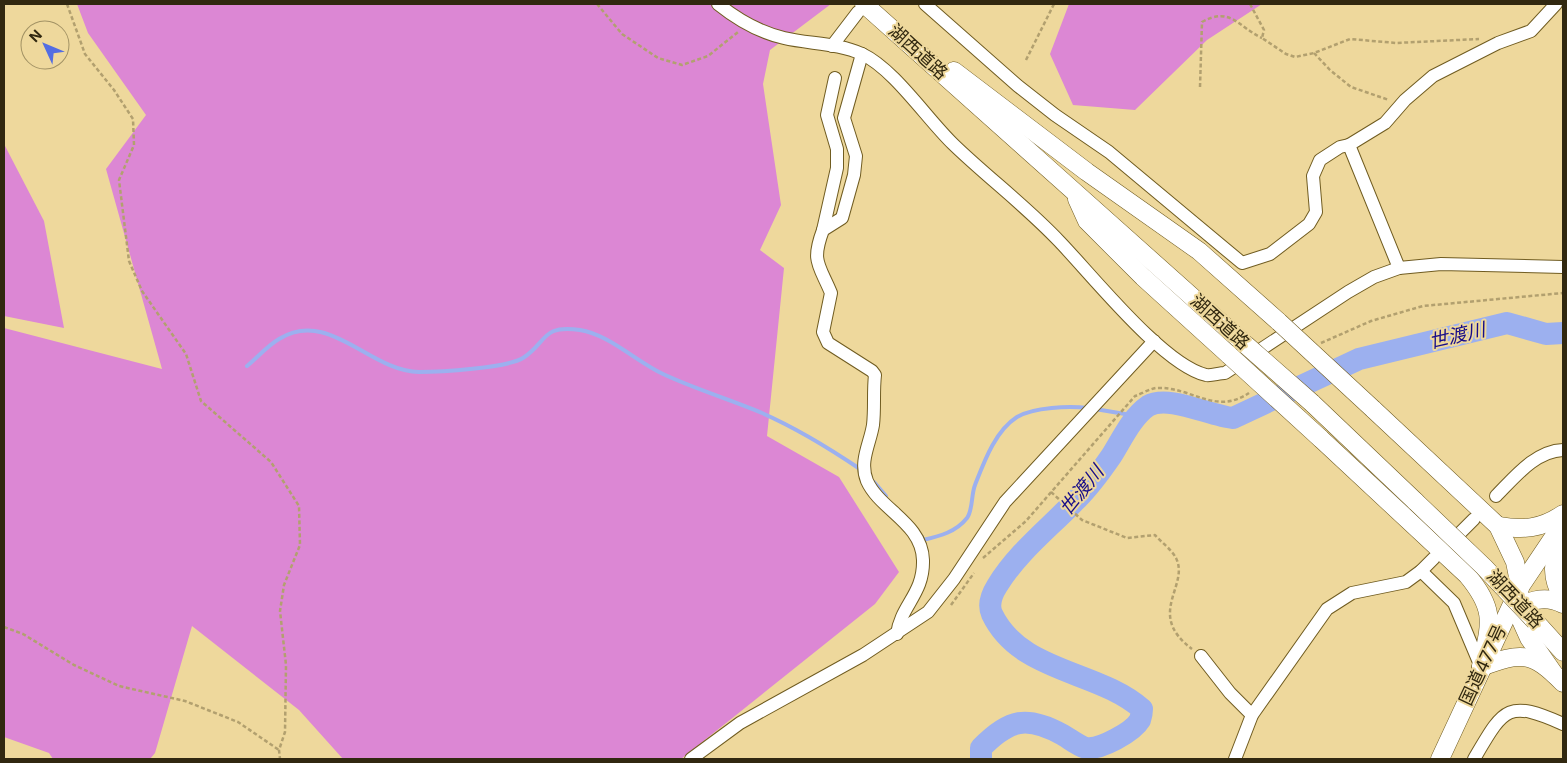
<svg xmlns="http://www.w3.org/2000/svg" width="1567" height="763" font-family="Inter,'Noto Sans JP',sans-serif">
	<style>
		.green { fill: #dc87d4 }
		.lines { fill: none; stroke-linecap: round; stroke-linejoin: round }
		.stream { stroke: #9cb0ef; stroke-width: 4 }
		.river { stroke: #9cb0ef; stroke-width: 22 }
		.minor-casing { stroke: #705c21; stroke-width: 14 }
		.highway-casing { stroke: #705c21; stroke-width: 19 }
		.path { stroke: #b2a06f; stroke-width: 2.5; stroke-dasharray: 4 2.5; stroke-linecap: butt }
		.minor { stroke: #fff; stroke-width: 12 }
		.highway { stroke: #fff; stroke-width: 18 }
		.highway-bridge-casing { stroke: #705c21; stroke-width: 19; stroke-linecap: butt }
		.highway-bridge { stroke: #fff; stroke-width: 18 }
		.labels { text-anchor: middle; stroke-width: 4; stroke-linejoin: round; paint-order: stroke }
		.street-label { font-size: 18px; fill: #312810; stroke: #eed89c }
		.water-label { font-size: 19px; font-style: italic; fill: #170d89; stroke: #eed89c }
	</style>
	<rect width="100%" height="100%" fill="#eed89c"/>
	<!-- green -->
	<g class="green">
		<path d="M77,4h754l-61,46 -7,34 18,121 -21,45 24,18 -17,168 72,41 60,95 -24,32 -194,155h-338l-44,-49 -107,-84 -37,127 -5,6h-97l-4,-6 -45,-16v-409l158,41 -56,-200 40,-54 -58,-82z"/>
		<path d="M1069,4h193l-55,36 -72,70 -62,-5 -23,-51z"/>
		<path d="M4,144l40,77 20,107 -60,-12z"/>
	</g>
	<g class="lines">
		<!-- stream -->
		<g class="stream">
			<path d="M247,366c10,-8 20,-20 32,-27 50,-31 90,32 140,33 20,0 88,-4 104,-14 24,-15 18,-34 57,-28 28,4 57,32 83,44 32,15 66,25 99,39 34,15 67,35 98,56"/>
			<path d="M1095,409l42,7"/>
			<path d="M874,482l12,14"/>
			<path d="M922,537l1,3c17,-4 33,-8 44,-22 6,-8 4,-23 8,-33 9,-23 20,-54 42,-68 17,-10 52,-11 71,-9"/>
		</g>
		<!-- river -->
		<path class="river" d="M981,759v-11c28,-29 46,-33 82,-13 7,4 16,11 23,13 14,2 47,-16 54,-28 1,-3 2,-8 2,-11 -44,-39 -122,-36 -150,-95 -4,-9 0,-20 5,-28 20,-33 51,-57 77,-84 14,-13 27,-31 38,-47 10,-16 20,-38 36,-49 20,-12 62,10 85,12l126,-59 148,-36 39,11 17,-1"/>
		<!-- minor casing -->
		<g class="minor-casing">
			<g id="minor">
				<path d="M718,4c20,16 40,28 66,34 25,6 54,5 78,16 32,15 65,65 91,90 34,33 73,62 106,97 32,33 104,124 147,134 5,1 13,-2 19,-2l123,-81 26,-15 25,-9 42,-4 122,3"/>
				<path d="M925,4l93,82 37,29 54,37 133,111 28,-9 39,-30 7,-12 -3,-36 7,-16 20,-13 9,-2"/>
				<path d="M832,46l26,-34"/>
				<path d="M862,54l-18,64 12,38 -2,19 -12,43 -19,12c-12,32 -4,34 8,63l-8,39 5,11 44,28 3,4c-2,17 0,33 -2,50 -3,19 -14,36 -6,56 13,29 55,42 56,79 1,34 -22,45 -26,74"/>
				<path d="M823,230l14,-62v-19l-10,-34 8,-37"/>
				<path d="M1399,268l-50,-123 36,-22 20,-23 28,-24 65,-33 33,-12 25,-27"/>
				<path d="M1496,496c18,-18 39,-45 67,-46"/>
				<path d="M1449,544l25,-25"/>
				<path d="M1421,571l33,32 27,64"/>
				<path d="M1201,656l29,37 22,22"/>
				<path d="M691,759l49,-36 123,-68 65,-43 26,-33 51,-77 149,-161"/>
				<path d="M1235,759l17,-44 75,-106 25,-16 54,-11 15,-11 13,-13"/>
				<path d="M1474,759c30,-51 33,-60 89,-35"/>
			</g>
		</g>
		<!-- highway casing -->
		<g class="highway-casing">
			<g id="highway">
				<path d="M864,4l382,341"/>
				<path d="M954,71l133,101 112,79 80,71"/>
				<path d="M1077,199l10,22 56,56 86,78"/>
				<path d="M1312,403l104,99"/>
				<path d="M1373,409l125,117 17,36 5,25 -3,21 3,10 9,20 25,36"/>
				<path d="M1320,438l147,137c30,36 23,49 14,92"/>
				<path d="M1498,526c26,4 43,3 65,-12"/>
				<path d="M1563,538c-11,22 -13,39 0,60"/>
				<path d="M1510,614c15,-13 34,-20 53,-10"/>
				<path d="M1535,621l28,31"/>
				<path d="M1481,667c40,-15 51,-16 82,16"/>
				<path d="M1440,759l80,-172 43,-64"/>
			</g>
		</g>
		<!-- path -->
		<g class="path">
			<path d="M67,4l18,50 29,36 19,29 1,26 -15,35 10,81 13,30 44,63 15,47 70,61 28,44 1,39 -16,40 -4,26 6,54 -1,67 -6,18 1,9"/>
			<path d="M597,4l25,30 36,24 24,7 26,-9 30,-24"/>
			<path d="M1250,4l14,26 -2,8 24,16 9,3 19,-4 36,-14 46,4 83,-4"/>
			<path d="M1314,53l16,17 21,17 38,13"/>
			<path d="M1026,60l28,-56"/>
			<path d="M1200,87l2,-65c29,-16 36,5 60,16"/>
			<path d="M1321,343l50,-22 52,-15 140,-13"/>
			<path d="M1051,492l31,28 45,18 28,-3c6,7 17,15 21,23 14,28 -31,56 16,91"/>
			<path d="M983,558l43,-37 109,-125c6,-2 14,-7 21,-8 35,-2 59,28 93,5"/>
			<path d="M951,605l23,-32"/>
			<path d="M4,627l19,7 51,31 45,21 66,15 53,21 41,28"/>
		</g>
		<!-- minor -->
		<use href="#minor" class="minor"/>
		<!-- highway -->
		<use href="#highway" class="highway"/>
		<!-- highway-bridge casing -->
		<g class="highway-bridge-casing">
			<g id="highway-bridge">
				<path d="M1279,322l94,87"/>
				<path d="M1246,345l66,58"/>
				<path d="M1229,355l91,83"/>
				<path d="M1416,502l68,65 51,54"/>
			</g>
		</g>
		<!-- highway-bridge -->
		<use href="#highway-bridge" class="highway-bridge"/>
	</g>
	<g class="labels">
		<!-- street labels -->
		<g class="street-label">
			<text transform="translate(918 52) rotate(42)" y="6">湖西道路</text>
			<text transform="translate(1220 322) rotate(42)" y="6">湖西道路</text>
			<text transform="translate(1515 599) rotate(47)" y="6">湖西道路</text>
			<text transform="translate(1483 665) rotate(-65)" y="6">国道477号</text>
		</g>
		<!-- water labels -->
		<g class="water-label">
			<text transform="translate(1457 335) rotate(-13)" y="7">世渡川</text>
			<text transform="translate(1081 490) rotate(-51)" y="7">世渡川</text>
		</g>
	</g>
	<!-- border -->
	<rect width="1567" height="763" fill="none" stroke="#312810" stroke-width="10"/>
	<!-- north arrow -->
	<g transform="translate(45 45) rotate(314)"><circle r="24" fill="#eed89c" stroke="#a29264"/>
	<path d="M0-4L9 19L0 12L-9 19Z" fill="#536de2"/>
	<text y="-8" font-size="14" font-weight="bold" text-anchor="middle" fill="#312810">N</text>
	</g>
</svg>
